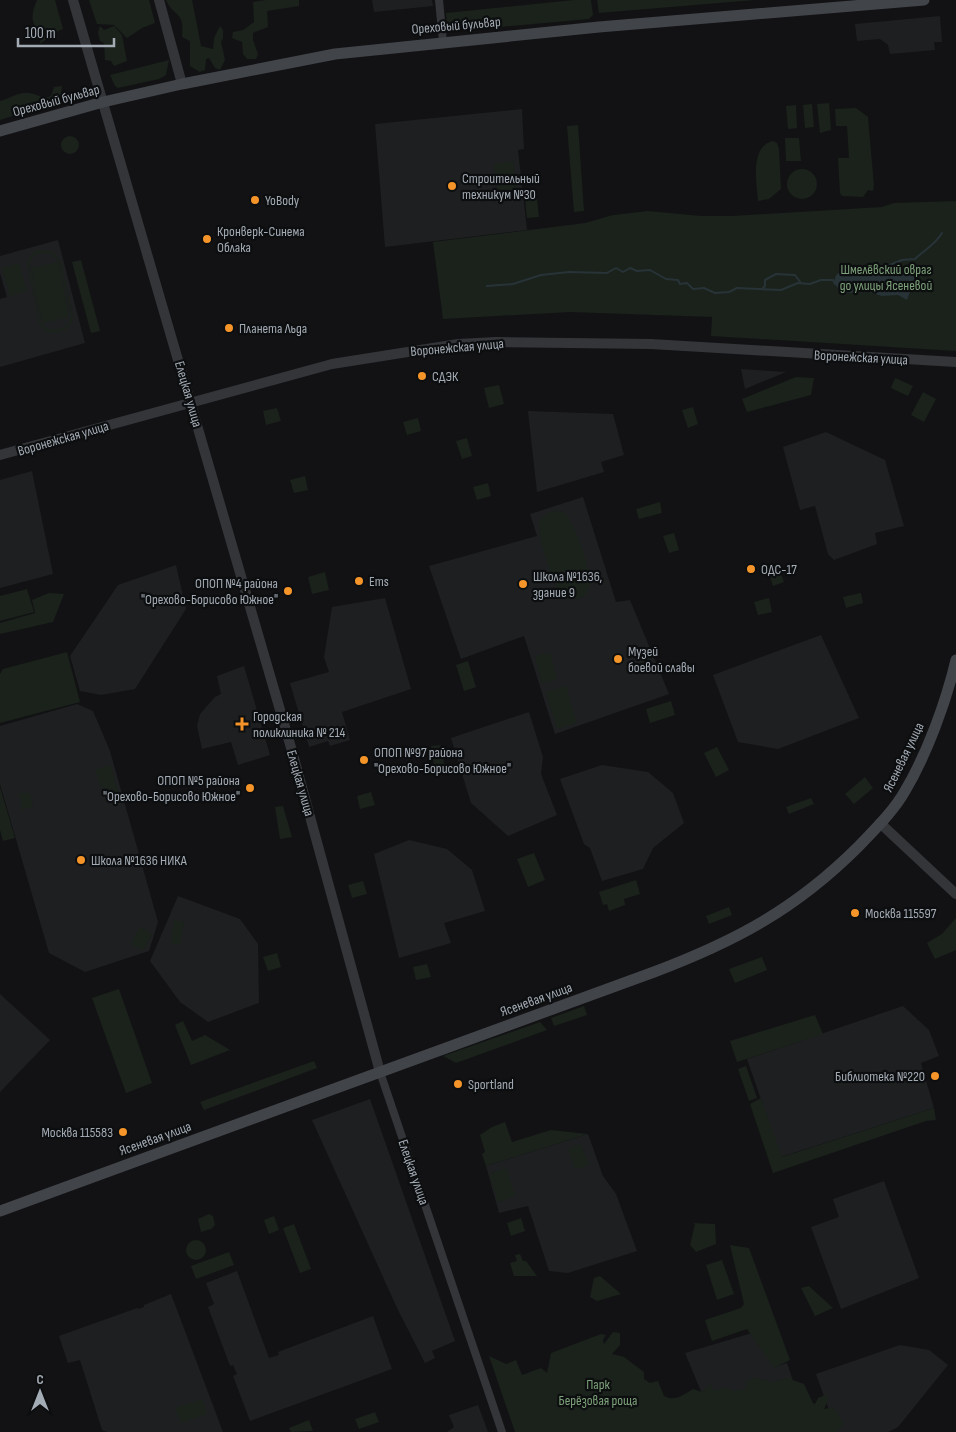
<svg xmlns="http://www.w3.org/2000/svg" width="956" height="1432" font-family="'Sofia Sans Condensed',sans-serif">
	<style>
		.built { fill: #1e1f21 }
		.green { fill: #1a221b; fill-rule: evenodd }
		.water { fill: #283338 }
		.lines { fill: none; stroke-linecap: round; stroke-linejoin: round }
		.stream { stroke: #283338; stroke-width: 2 }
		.minor { stroke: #333539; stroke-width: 8 }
		.tertiary { stroke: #333539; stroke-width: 10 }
		.secondary { stroke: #414449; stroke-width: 11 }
		.poi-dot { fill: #f59529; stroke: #0d0e0f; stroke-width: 2 }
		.labels { text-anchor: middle; stroke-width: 4.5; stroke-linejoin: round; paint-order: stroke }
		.street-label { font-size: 14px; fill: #a3abb5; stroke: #0d0e0f }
		.poi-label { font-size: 14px; fill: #a3abb5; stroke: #0d0e0f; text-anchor: start }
		.park-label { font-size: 14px; fill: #7da17a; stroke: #0d0e0f }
	</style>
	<rect width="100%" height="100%" fill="#121214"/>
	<!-- built -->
	<g class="built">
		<path d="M372,0h60l1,6 -59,6z"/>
		<path d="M940,16l2,26h-8l1,8 -45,4 -2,-9 -8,-6 -23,2 -2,-17z"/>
		<path d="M522,109l2,40 -6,1 9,80 -142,17 -10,-123z"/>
		<path d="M58,240l27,103 -85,24v-68l7,-2 -7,-24v-17z"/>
		<path d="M741,369l45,3 -41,17z"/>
		<path d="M528,411l85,3 11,41 -23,7 3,10 -67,20z"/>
		<path d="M826,432l59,28 19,66 -29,7 2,11 -43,16 -6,-6 -13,-48 -15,4 -17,-63z"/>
		<path d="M32,471l21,103 -53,14v-108z"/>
		<path d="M583,497l33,105 14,-2 39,94 -114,40 -31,-98 -63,23 -32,-93 108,-30 -7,-22z"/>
		<path d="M176,565l10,44 -51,80 -34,6 -21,-4 -10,-35 48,-71z"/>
		<path d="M385,598l26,91 -69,23 8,28 -20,6 -2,-5 -19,6 -19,-64 39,-11 -5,-15 8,-50z"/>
		<path d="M821,635l38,83 -81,31 -40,-7 -25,-67z"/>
		<path d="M244,666l26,89 -32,10 -7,-23 -29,7 -5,-23 3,-12 15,-17 6,-3 -4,-18z"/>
		<path d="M77,704l16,7 17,40 48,171 -9,29 -64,21 -36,-19 -49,-169v-58z"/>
		<path d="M529,712l14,45 -2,17 16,41 -49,21 -37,-33 -20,-65z"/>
		<path d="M602,765l46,7 25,21 11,30 -31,25 -10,21 -41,12 -12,-33 -6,-4 -24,-65z"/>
		<path d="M409,840l38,9 25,21 13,41 -41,12 7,20 -52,15 -25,-104z"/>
		<path d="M178,896l62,23 18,25 1,59 -51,19 -28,-20 -30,-41z"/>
		<path d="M0,994l50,46 -50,52z"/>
		<path d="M903,1006l26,24 10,26 -18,7 13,45 -153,49 -34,-98z"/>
		<path d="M370,1099l85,242 -23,10 3,7 -10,5 -28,-55 -85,-188z"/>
		<path d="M588,1134l15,42 13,18 21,57 -69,22 -19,-2 -21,-65 -29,7 -13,-47z"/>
		<path d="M884,1181l35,97 -78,31 -30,-82 28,-10 -6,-18z"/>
		<path d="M237,1271l32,87 10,-3 -1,-3 95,-36 19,53 -142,52 -17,-45 4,-2 -4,-9 -3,1 -22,-59 6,-3 -8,-21z"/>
		<path d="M171,1294l52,138h-116l-5,-2 -22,-70 -12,3 -9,-27 78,-28 1,1 6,-2v-2z"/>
		<path d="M752,1333l22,34 13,-4 6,18 -88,20 -20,-48z"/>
		<path d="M900,1345l29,5 19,15 -50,62 -10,5h-51l-21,-58z"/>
		<path d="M478,1405l10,27h-41l7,-5 -5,-12z"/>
	</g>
	<!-- green -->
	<g class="green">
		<path d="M37,0h18l8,29 -7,3 -16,12 1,-12c-12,-9 -9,-20 -4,-32z"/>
		<path d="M89,0h60l6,23 -13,5 -15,10 -13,-13 -17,-1z"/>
		<path d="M166,0h26l9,46 12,3 1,-11 6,-12 3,4v8l-2,4 4,18 -5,10 -5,-2 -6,-10 -3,1 -1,11 -5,2 -10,-6v-25l-8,-4c3,-27 -8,-19 -16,-37z"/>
		<path d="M266,0h33v6l-32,5 1,16 -15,6v7l5,14 -2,5h-9l-4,-5 -1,-12 -10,-4 1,-6 10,-2 11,-8 -1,-20z"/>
		<path d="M574,0h17l2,15 -4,4 -134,12 -8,-6 -1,-12z"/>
		<path d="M597,0h158l-156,13z"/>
		<path d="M100,26l4,4 10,-4 8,9 5,26 -13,5 -3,-5 -6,-1 -1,-17 -4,-2 -2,-9z"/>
		<path d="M169,60l-3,15 -7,4 -41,9 -3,-2 -5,-11z"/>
		<path d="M62,86l-2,15 -60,19v-19c21,-7 22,-13 44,-3l7,-2 3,-9z"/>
		<path d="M829,103l2,27 -11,3 -3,-29z"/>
		<path d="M812,104l2,23 -9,1 -2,-23z"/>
		<path d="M796,105l1,23 -9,1 -2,-23z"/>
		<path d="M856,108l12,9 6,69 -1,5 -5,-1 -5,7 -21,-1 -2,-3 -2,-35h11l-2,-32h-11l-1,-17z"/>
		<path d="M578,125l6,86 -10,1 -7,-86z"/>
		<circle cx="70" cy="145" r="9"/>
		<path d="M785,138h14l2,23h-15z"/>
		<path d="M773,141l4,2 2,6 2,40 -12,10 -11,2c-1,-17 -9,-55 15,-60z"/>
		<path d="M513,161l5,35 -19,2 -5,-34z"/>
		<circle cx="802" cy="184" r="15"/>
		<path d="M536,189l3,28 -12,1 -3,-28z"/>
		<path d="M956,201v150l-245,-15 1,-19 -142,-5 -127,7 -10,-77 152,-19 28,-8 35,-4 53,5h31l150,-9 12,-4z"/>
		<path d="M39,250l14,2 8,9 12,56 -1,5 -5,7 -11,4 -11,-2 -6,-7 -12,-61 4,-9zM40,253l12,1 7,8 12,54c-2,13 -14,16 -25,12l-6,-6 -11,-58 4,-7z"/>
		<path d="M81,260l19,71 -9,2 -19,-71z"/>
		<path d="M58,262l11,55 -27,6 -11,-55z"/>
		<path d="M19,263l8,28 -17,5 -8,-28z"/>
		<path d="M796,377l18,1 -3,17 -64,17 -5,-13z"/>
		<path d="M895,378l18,8 -5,10 -17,-8z"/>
		<path d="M499,385l5,19 -15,4 -5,-20z"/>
		<path d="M923,392l13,7 -12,23 -13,-7z"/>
		<path d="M693,407l5,17 -10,4 -6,-18z"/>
		<path d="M277,408l4,13 -15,4 -3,-14z"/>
		<path d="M418,418l3,13 -14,4 -4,-13z"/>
		<path d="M467,438l5,18 -10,3 -6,-18z"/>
		<path d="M305,476l3,14 -14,3 -4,-13z"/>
		<path d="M488,483l3,13 -14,4 -4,-13z"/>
		<path d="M660,502l2,11 -23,6 -3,-10z"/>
		<path d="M550,511l14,1c10,7 27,59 26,72 -1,7 -5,12 -11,15l-14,-1c-10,-6 -27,-59 -26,-72 0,-7 5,-11 11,-15z"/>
		<path d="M674,533l5,17 -10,3 -6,-17z"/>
		<path d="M777,564l7,18 -11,4 -6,-18z"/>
		<path d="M325,572l4,18 -17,4 -4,-17z"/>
		<path d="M27,589l7,23 -34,9v-25z"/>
		<path d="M49,593l15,1 -11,28 -53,12v-11l35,-10 -3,-13z"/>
		<path d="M861,593l2,10 -17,5 -3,-11z"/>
		<path d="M769,598l3,14 -14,3 -4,-13z"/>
		<path d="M67,652l13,50 -80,21v-49l3,-5z"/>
		<path d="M550,652l7,27 -15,4 -7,-27z"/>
		<path d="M468,661l8,26 -12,4 -8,-26z"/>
		<path d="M566,686l11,37 -20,6 -11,-37z"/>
		<path d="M671,701l4,14 -25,8 -4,-14z"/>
		<path d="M441,745l4,24 -10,2 -4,-25z"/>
		<path d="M717,747l12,23 -13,7 -12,-24z"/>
		<path d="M111,765l7,28 -13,4 -10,-27z"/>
		<path d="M865,777l8,11 -19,16 -9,-10z"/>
		<path d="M0,787l15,51 -12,3 -3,-11z"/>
		<path d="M371,792l4,13 -15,4 -3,-13z"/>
		<path d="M19,793h11l3,14 -11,3z"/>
		<path d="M811,798l3,6 -25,10 -3,-7z"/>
		<path d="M283,806l9,31 -12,2 -5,-32z"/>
		<path d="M534,853l11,27 -17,7 -11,-28z"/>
		<path d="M636,880l4,14 -16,5 1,6 -16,6 -2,-7 -4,1 -4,-13z"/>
		<path d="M363,881l4,13 -15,4 -4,-13z"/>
		<path d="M729,907l3,8 -23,9 -3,-8z"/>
		<path d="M956,918v32l-21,9 -8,-16 15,-9z"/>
		<path d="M174,920l10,2 -4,23 -9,-1z"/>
		<path d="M140,927l12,7 -9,16 -12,-6z"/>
		<path d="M277,953l4,14 -13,4 -5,-14z"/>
		<path d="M762,957l5,13 -32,13 -6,-14z"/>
		<path d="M427,964l4,13 -15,3 -3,-13z"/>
		<path d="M119,989l33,94 -26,10 -34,-95z"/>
		<path d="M584,1006l3,9 -33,11 -3,-8z"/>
		<path d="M815,1015l8,19 -86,28 -7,-21z"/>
		<path d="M183,1021l9,20 13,-6 25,15 -39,15 -16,-40z"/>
		<path d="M540,1022l7,8 -91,33 -13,-7z"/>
		<path d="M314,1061l3,7 -113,42 -4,-8z"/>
		<path d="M746,1066l11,32 -8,3 -11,-32z"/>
		<path d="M761,1098l21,59 152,-49 2,12 -10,1 -153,52 -23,-69z"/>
		<path d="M505,1122l7,20 39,-12 37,4 -102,32 -4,-12 3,-2 -5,-17 12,-8z"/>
		<path d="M581,1144l8,21 -14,5 -7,-21z"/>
		<path d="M506,1168l9,28 -17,6 -9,-28z"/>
		<path d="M209,1214l4,2 2,9 -4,4 -10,3 -3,-13z"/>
		<path d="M274,1216l5,14 -10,4 -5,-14z"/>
		<path d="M521,1218l4,13 -14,5 -4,-13z"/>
		<path d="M693,1223l22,1 1,20 -20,8 -6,-7 5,-21z"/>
		<path d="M294,1224l17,45 -11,4 -17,-45z"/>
		<circle cx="196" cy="1250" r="10"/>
		<path d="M730,1245l19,3 41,112 -16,8 -27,-39 -35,12 -7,-21 36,-12 3,-4z"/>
		<path d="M229,1252l5,13 -38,14 -5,-13z"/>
		<path d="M520,1254l3,7h3l11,15h-23l-4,-13 7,-2 -2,-6z"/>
		<path d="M722,1260l12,34 -17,6 -11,-35z"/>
		<path d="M600,1276l21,18 -24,7 -7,-4 4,-19z"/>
		<path d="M809,1286l24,22 -18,8 -14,-28z"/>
		<path d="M613,1332l7,1v12l-8,9 12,3 20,15v7l6,4 8,-2 6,15c11,6 19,-1 29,-7l9,3 8,-8 4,6 14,-2 6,3 12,-3 -1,-6 11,-4 17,4 14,-4 17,6 9,19 2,1 3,-6 9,-4 1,6 -4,9 10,-2 10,17 -7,8h-322l-26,-76 17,8 10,-4 6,15 19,-7 6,5 4,-20 50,-19 5,1 -3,5 1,4z"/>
		<path d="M202,1399l5,15 -26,9 -6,-15z"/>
		<path d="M375,1412l4,10 -20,7 -4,-10z"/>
		<path d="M309,1420l4,11 -22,1 -2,-4z"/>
	</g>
	<!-- water -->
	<path class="water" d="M898,266l13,4 4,8 -8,22 -9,-5 -16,1 -13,-4 -22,1 -8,-3 -5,-8 2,-7 7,-5 19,1z"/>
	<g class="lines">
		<!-- stream -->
		<g class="stream">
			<path d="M887,266l15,-6 13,-1c9,-9 20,-14 27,-26"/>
			<path d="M487,286l26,-2 28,-9 28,-3 38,1 9,-5 7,4 7,-4 7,3 13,-1 16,9 12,1 2,4 7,-1 6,6 11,-1 11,5 14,-1 8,-4 44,2 17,-7 12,1 11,-4h12l2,4"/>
			<path d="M762,289l3,-3v-6l11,-6 19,1 6,8"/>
		</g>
		<!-- minor -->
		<g class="minor">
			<path d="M439,0l4,42"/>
			<path d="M380,1072l122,360"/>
		</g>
		<!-- tertiary -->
		<g class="tertiary">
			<path d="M73,0l219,751 88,321"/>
			<path d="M159,0l23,84"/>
			<path d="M0,455l332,-91 126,-20 38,-2 155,2 305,18"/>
			<path d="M880,823l76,71"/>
		</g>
		<!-- secondary -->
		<g class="secondary">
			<path d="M0,131l103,-29 79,-18 153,-30 264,-27 325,-27"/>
			<path d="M0,1211l654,-239c82,-31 142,-63 205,-126 16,-17 34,-34 46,-55 22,-37 41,-89 51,-131"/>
		</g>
	</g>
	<!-- markers -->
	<g class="poi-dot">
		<circle cx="452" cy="186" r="5"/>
		<circle cx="255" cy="200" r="5"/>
		<circle cx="207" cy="239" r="5"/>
		<circle cx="229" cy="328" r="5"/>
		<circle cx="422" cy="376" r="5"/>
		<circle cx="751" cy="569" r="5"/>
		<circle cx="359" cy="581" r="5"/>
		<circle cx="523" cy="584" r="5"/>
		<circle cx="288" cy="591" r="5"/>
		<circle cx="618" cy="659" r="5"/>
		<path d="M239.5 716.5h5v5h5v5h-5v5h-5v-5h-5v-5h5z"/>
		<circle cx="364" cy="760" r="5"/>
		<circle cx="250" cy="788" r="5"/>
		<circle cx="81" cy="860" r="5"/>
		<circle cx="855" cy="913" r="5"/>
		<circle cx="935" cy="1076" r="5"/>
		<circle cx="458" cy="1084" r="5"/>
		<circle cx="123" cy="1132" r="5"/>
	</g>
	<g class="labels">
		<!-- street labels -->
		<g class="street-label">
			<text transform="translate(456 25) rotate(-5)" y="5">Ореховый бульвар</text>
			<text transform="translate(56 100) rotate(-15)" y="5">Ореховый бульвар</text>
			<text transform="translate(457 347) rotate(-5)" y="5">Воронежская улица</text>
			<text transform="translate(861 357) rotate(3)" y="5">Воронежская улица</text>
			<text transform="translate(189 394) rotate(74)" y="5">Елецкая улица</text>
			<text transform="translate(63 438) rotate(-16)" y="5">Воронежская улица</text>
			<text transform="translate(903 757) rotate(-64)" y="5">Ясеневая улица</text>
			<text transform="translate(301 783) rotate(74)" y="5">Елецкая улица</text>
			<text transform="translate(536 999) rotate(-20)" y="5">Ясеневая улица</text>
			<text transform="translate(155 1138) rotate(-20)" y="5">Ясеневая улица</text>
			<text transform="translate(414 1172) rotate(71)" y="5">Елецкая улица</text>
		</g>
		<!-- poi labels -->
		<g class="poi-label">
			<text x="462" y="183">Строительный<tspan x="462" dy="16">техникум №30</tspan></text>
			<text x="265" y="205">YoBody</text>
			<text x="217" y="236">Кронверк-Синема<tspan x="217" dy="16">Облака</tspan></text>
			<text x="239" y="333">Планета Льда</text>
			<text x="432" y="381">СДЭК</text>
			<text x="761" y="574">ОДС-17</text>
			<text x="533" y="581">Школа №1636,<tspan x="533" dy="16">здание 9</tspan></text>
			<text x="369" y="586">Ems</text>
			<text x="278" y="588" text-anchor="end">ОПОП №4 района<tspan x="278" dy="16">"Орехово-Борисово Южное"</tspan></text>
			<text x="628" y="656">Музей<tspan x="628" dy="16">боевой славы</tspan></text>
			<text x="253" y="721">Городская<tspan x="253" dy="16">поликлиника № 214</tspan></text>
			<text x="374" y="757">ОПОП №97 района<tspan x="374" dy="16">"Орехово-Борисово Южное"</tspan></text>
			<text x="240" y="785" text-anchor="end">ОПОП №5 района<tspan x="240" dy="16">"Орехово-Борисово Южное"</tspan></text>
			<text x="91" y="865">Школа №1636 НИКА</text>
			<text x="865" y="918">Москва 115597</text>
			<text x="925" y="1081" text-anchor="end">Библиотека №220</text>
			<text x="468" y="1089">Sportland</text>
			<text x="113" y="1137" text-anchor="end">Москва 115583</text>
		</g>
		<!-- park labels -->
		<g class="park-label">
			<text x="886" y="274">Шмелёвский овраг<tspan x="886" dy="16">до улицы Ясеневой</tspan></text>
			<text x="598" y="1389">Парк<tspan x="598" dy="16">Берёзовая роща</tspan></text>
		</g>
	</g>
	<!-- north arrow -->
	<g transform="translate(40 1392)" stroke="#0d0e0f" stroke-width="4" paint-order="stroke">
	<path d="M0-4L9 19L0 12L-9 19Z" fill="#a3abb5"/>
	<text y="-8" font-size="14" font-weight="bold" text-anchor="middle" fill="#a3abb5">С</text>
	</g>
	<!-- scale -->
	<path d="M18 38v8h96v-8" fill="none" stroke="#a3abb5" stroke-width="2.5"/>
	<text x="25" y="38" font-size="15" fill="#a3abb5" stroke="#0d0e0f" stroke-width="4" paint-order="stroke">100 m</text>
</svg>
